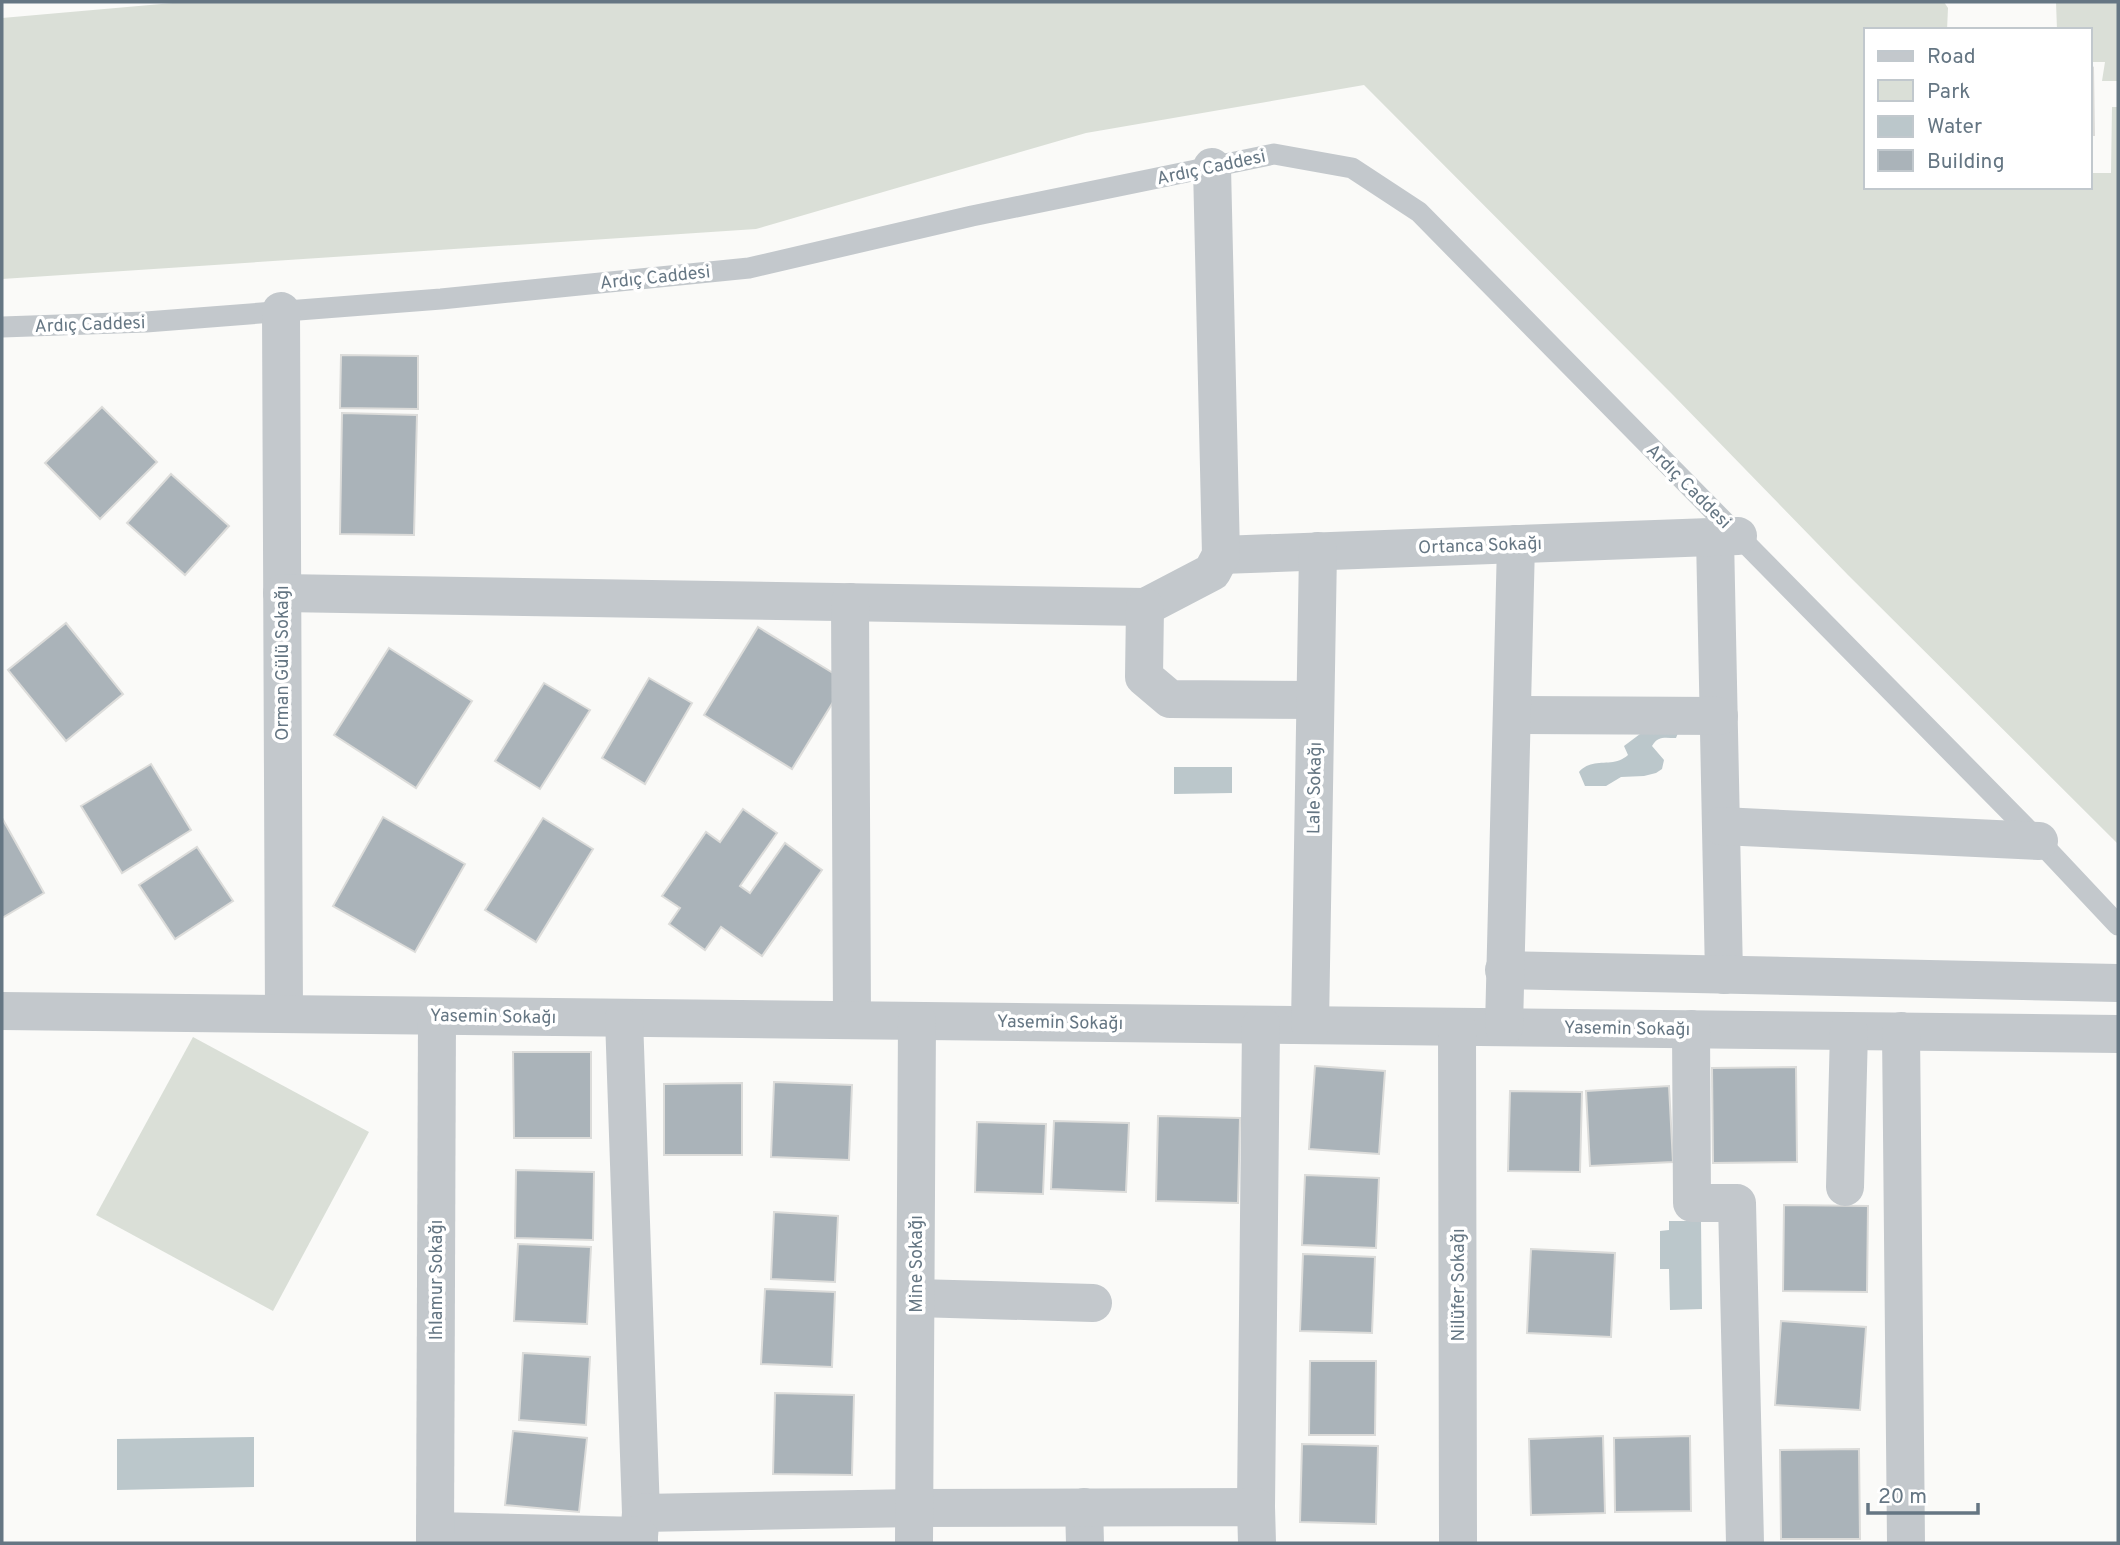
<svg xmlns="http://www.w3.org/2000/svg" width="2120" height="1545" font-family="Overpass,sans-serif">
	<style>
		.green { fill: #dadfd7 }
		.water { fill: #bbc7cb }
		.building { fill: #aab3b9; stroke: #dcdcda; stroke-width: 2 }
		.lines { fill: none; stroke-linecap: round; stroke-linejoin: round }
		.service { stroke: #c3c8cc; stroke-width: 21 }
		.minor { stroke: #c3c8cc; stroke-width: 38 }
		.labels { text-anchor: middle; stroke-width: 7; stroke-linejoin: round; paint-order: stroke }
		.street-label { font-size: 18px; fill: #657683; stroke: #fff }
	</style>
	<rect width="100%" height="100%" fill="#fafaf8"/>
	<!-- green -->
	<g class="green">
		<path d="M184,2h1760l4,6 -1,22h-81v157h224v-14h21l1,-66h6v737l-270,-269 -175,-180 -309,-310 -278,48 -330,96 -754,50v-261z"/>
		<path d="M2056,2h62v79h-16l3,-19h-15v-32h-33z"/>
		<path d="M193,1037l176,95 -96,179 -177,-96z"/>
	</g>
	<!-- water -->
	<g class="water">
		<path d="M1678,733l-2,5c-10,0 -18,-3 -24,8l12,14 -2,9 -6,4 -12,3 -23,1 -15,9h-21l-6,-14c14,-16 34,-3 49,-17l-4,-9 16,-12z"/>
		<path d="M1174,767h58v26l-58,1z"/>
		<path d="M1669,1221h32l1,88 -32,1 -1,-41h-9v-38l9,-1z"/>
		<path d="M254,1437v50l-137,3v-51z"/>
	</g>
	<!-- building -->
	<g class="building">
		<path d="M2093,68l1,67h-4v-66z"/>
		<path d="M341,355l77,1v53l-78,-1z"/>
		<path d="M102,407l55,55 -57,57 -55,-56z"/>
		<path d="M342,413l75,2 -3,120 -74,-1z"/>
		<path d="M171,474l58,52 -44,49 -58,-52z"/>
		<path d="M66,623l57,71 -57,47 -58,-71z"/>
		<path d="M758,627l88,54 -54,88 -88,-54z"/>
		<path d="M389,648l83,53 -56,87 -82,-53z"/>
		<path d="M649,678l43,25 -47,81 -43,-26z"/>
		<path d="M544,683l46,27 -50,79 -45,-28z"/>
		<path d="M151,764l40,66 -69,43 -41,-67z"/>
		<path d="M743,809l34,24 -37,53 10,7 35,-50 37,27 -60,86 -41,-29 -16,23 -36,-26 11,-16 -18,-12 44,-64 14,10z"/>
		<path d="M383,817l82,47 -50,88 -82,-46z"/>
		<path d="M2,818l42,75 -42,25z"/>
		<path d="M543,818l50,31 -57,93 -51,-32z"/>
		<path d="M197,847l36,54 -58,38 -36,-54z"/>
		<path d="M513,1052h78v86h-77z"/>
		<path d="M1315,1066l70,5 -6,83 -70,-5z"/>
		<path d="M1796,1067l1,95 -84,1 -1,-95z"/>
		<path d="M774,1082l78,3 -3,75 -78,-3z"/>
		<path d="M742,1083v72h-78v-71z"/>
		<path d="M1669,1086l4,76 -83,4 -4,-75z"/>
		<path d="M1510,1091l72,1 -2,80 -72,-1z"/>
		<path d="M1158,1116l82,2 -2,85 -82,-2z"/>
		<path d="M1054,1121l75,2 -3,69 -75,-3z"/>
		<path d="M977,1122l69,2 -3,70 -68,-2z"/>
		<path d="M516,1170l78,2 -1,68 -78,-2z"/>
		<path d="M1305,1175l74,3 -3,70 -74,-3z"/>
		<path d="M1784,1205l84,1 -1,86 -84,-1z"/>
		<path d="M774,1212l64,4 -3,66 -64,-3z"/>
		<path d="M518,1244l73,3 -4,77 -73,-3z"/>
		<path d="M1531,1249l84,4 -4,84 -84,-4z"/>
		<path d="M1303,1254l72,3 -3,76 -72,-2z"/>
		<path d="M765,1289l70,3 -3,75 -71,-3z"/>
		<path d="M1781,1321l85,6 -6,83 -85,-5z"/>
		<path d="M523,1353l67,4 -4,68 -67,-5z"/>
		<path d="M1310,1361h66l-1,74h-66z"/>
		<path d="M775,1393l79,2 -2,80 -79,-1z"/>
		<path d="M513,1431l74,7 -8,74 -74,-7z"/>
		<path d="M1603,1436l2,77 -74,2 -2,-76z"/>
		<path d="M1690,1436l1,75 -76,1 -1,-74z"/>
		<path d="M1302,1444l76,2 -2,78 -76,-2z"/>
		<path d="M1859,1449l1,90h-79l-1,-89z"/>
	</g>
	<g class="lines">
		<!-- service -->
		<path class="service" d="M2,327l144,-5 295,-23 308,-31 223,-52 302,-62 78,14 67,44 620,629 79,84"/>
		<!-- minor -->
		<g class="minor">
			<path d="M281,311l3,703"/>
			<path d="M1715,537l9,438"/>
			<path d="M1221,555l517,-19"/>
			<path d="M282,593l863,14 67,-35 9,-17 -9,-388"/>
			<path d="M850,602l2,418"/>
			<path d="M1145,607l-1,70 26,22 145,1"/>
			<path d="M1512,715l207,1"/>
			<path d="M1721,826l318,15"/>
			<path d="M1504,970l614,13"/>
			<path d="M2,1011l2116,23"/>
			<path d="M624,1018l17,495 -2,23"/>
			<path d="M1310,1025l8,-474"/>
			<path d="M1457,1027l1,516"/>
			<path d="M1504,1027l12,-483"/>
			<path d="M1691,1029l1,174h45l8,340"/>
			<path d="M1901,1031l5,512"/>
			<path d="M1845,1187l4,-156"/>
			<path d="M916,1298l177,5"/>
			<path d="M1084,1507l1,36"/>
			<path d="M1256,1507l5,-482"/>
			<path d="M641,1513l274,-5 341,-1 1,36"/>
			<path d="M435,1531l204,5v7"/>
			<path d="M435,1543l2,-527"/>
			<path d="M914,1543l3,-522"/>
		</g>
	</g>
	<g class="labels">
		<!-- street labels -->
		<g class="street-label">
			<text transform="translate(1211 167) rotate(-12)" y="6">Ardıç Caddesi</text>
			<text transform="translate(655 277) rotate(-6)" y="6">Ardıç Caddesi</text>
			<text transform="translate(90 324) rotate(-2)" y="6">Ardıç Caddesi</text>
			<text transform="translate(1689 486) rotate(45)" y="6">Ardıç Caddesi</text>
			<text transform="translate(1480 545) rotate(-2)" y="6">Ortanca Sokağı</text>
			<text transform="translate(282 663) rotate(-90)" y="6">Orman Gülü Sokağı</text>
			<text transform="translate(1314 788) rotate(-89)" y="6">Lale Sokağı</text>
			<text transform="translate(493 1016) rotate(1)" y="6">Yasemin Sokağı</text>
			<text transform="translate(1060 1022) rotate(1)" y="6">Yasemin Sokağı</text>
			<text transform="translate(1627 1028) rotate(1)" y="6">Yasemin Sokağı</text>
			<text transform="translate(916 1264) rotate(-90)" y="6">Mine Sokağı</text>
			<text transform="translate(436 1280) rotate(-90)" y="6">Ihlamur Sokağı</text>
			<text transform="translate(1458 1285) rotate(-90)" y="6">Nilüfer Sokağı</text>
		</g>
	</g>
	<!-- border -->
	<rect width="2120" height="1545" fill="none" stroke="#657683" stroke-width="7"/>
	<!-- legend -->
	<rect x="1864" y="28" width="228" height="161" fill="#ffffff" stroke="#c1c8cd" stroke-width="2"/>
	<rect x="1878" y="51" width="35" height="10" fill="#c3c8cc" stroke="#c1c8cd" stroke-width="2"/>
	<text x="1927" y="63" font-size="21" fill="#657683">Road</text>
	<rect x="1878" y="80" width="35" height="21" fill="#dadfd7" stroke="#c1c8cd" stroke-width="2"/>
	<text x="1927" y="98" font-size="21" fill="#657683">Park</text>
	<rect x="1878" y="116" width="35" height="21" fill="#bbc7cb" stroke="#c1c8cd" stroke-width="2"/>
	<text x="1927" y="133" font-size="21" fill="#657683">Water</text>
	<rect x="1878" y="150" width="35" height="21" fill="#aab3b9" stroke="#c1c8cd" stroke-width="2"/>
	<text x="1927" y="168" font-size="21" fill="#657683">Building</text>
	<!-- scale -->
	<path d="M1868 1503v10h110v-10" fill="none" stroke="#657683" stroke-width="3.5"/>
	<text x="1878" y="1503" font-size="21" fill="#657683" stroke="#ffffff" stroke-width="5" paint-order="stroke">20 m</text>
</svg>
